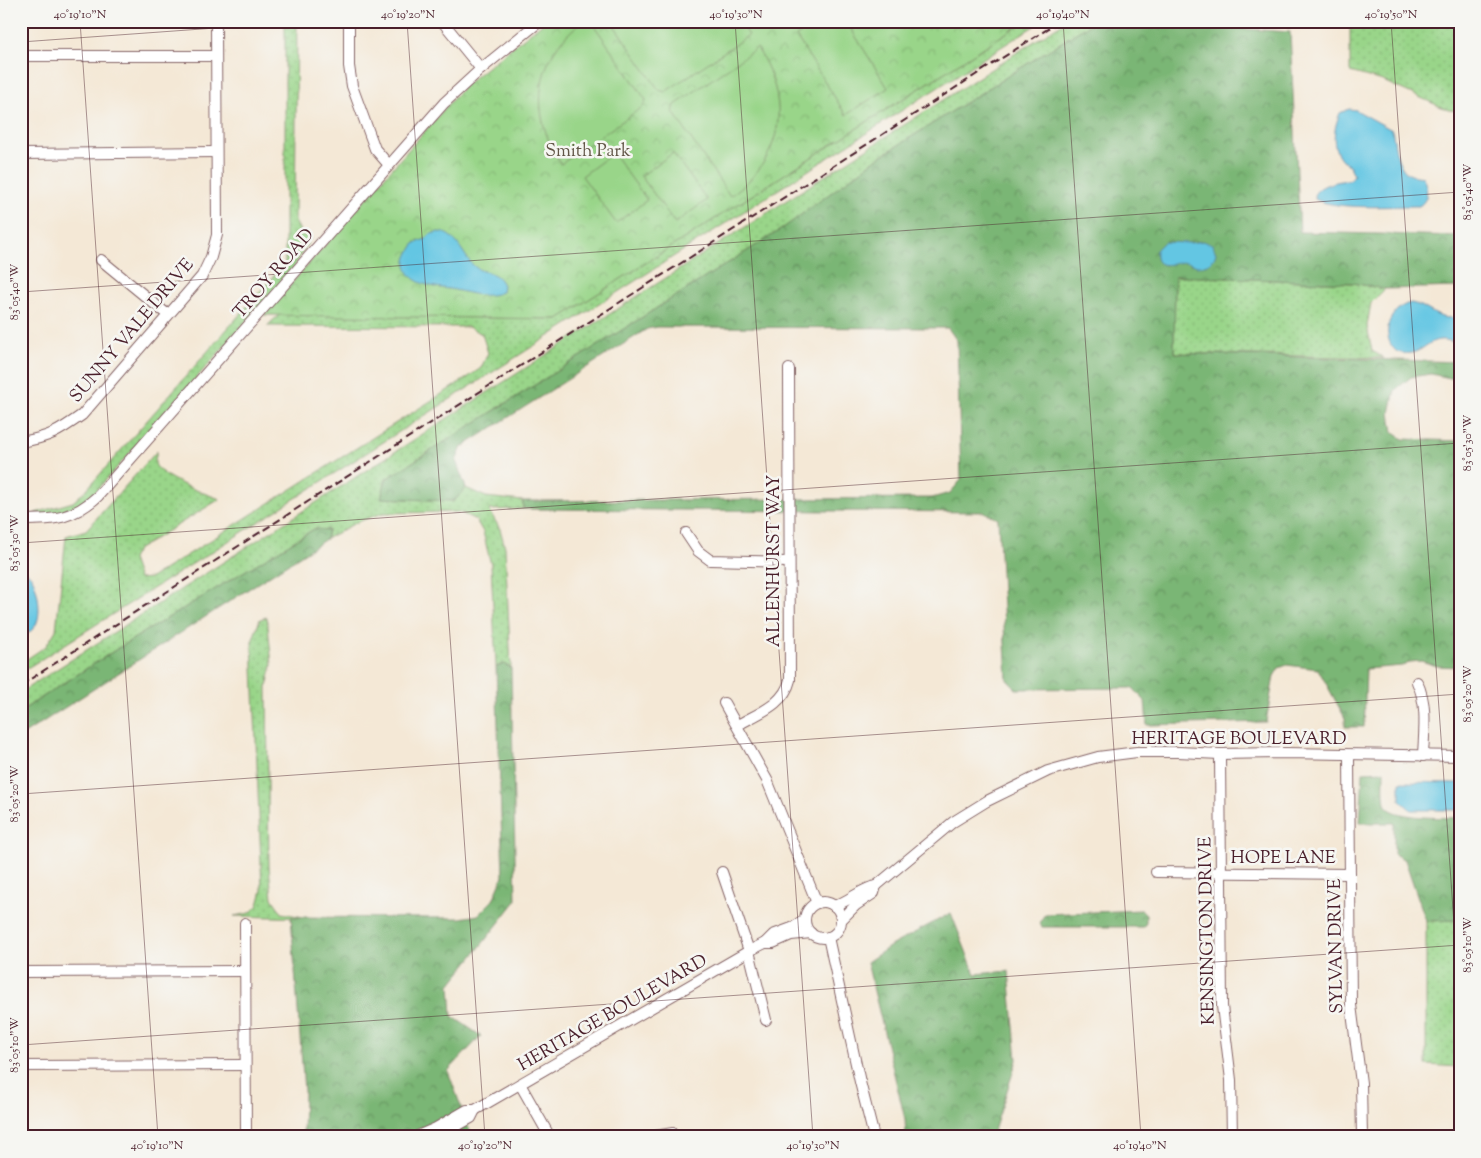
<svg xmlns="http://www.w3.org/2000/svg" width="1481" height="1158" font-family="'Sorts Mill Goudy',serif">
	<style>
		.grass { fill: url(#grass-dots); stroke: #727a5a }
		.forest { fill: url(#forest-crowns); stroke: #626a50 }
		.park { fill: url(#park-crowns); stroke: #727a5a }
		.garden { fill: #99d589; stroke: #727a5a }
		.water { fill: #64c6e3; stroke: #577287 }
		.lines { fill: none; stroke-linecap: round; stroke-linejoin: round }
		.minor-casing { stroke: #866567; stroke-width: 12 }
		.minor { stroke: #fff; stroke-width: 10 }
		.rail { stroke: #4a1f2b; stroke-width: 2; stroke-dasharray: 8 4; stroke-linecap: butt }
		.ticks { fill: none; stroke: #4a1f2b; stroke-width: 1; stroke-opacity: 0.45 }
		.labels { text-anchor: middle; stroke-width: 5; stroke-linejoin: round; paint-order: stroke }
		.park-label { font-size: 18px; fill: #625647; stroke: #f6f6f2 }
		.street-label { font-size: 18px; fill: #4a1f2b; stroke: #f6f6f2 }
		.neatline { fill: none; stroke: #4a1f2b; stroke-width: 2 }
		.ticks-label { font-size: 12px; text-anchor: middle; fill: #4a1f2b }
	</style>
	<defs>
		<pattern id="grass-dots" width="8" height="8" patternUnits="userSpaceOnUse" patternTransform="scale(1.25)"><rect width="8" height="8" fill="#99d589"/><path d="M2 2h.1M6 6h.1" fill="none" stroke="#85b676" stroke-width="1.8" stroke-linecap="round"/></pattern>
		<pattern id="forest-crowns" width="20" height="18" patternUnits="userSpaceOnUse" patternTransform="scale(1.25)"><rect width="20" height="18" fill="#7ab675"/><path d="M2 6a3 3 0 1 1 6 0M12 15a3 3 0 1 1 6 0" fill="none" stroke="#669360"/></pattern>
		<pattern id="park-crowns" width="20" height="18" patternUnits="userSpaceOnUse" patternTransform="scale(1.25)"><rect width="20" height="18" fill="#99d589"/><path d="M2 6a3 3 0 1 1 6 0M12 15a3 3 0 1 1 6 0" fill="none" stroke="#85b676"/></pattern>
	</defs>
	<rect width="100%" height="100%" fill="#f6f6f2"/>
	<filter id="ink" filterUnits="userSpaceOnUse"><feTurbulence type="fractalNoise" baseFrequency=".02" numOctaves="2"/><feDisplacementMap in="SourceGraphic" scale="10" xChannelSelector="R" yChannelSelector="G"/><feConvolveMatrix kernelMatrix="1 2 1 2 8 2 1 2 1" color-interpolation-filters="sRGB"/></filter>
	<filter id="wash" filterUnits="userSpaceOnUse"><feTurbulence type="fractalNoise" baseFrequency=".0096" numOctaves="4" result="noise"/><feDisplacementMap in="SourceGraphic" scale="20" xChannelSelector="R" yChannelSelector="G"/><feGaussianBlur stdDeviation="1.12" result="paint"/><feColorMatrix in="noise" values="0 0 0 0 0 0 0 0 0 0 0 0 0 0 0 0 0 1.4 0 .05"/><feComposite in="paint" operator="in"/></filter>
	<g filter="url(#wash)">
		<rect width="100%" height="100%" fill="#f4e8d6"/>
		<!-- grass -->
		<g class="grass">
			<path d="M285,21h12l-2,200 7,14 9,2 -18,32 -204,230 -14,10 -30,7 -10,-3 38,-11 14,-13 198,-226z"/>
			<path d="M1025,21h17l-829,530 -192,121v-9l25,-17 10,-16 10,-94 20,-6 71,-79c0,3 -3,9 -2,12 2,14 51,31 65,36l-83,51 -5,9 7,20 12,-1 316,-200 14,-10 7,-15 -6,-19 -14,-7 -201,-1 13,-12 278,5z"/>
			<path d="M1066,21h29l-217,137 -96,71 -396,250 -4,19 72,3 12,-13 20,9 37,4v8l-34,1 11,19 5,18 6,121 -7,-4 -8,3 -5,-102 -8,-33 -7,-12 -17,-8 -76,1 -26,9 -31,17 2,-9 -14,-1 -194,118 -99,64v-19z"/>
			<path d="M1350,21h110v90l-12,-1 -65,-29 -33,-9z"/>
			<path d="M1175,276l177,7 33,6 -14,14 -4,23 5,25 12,7 -210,-5z"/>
			<path d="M267,617l5,48 -5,22 2,179 3,32 10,15 27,5 -75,-2 16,-3 8,-8 4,-15 -10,-248 8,-23z"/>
			<path d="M1460,920v147l-34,-2v-144z"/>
		</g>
		<!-- forest -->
		<g class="forest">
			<path d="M1095,21h67v2l128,9 10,200 160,4v51l-75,2 -33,-6 -177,-7 -1,77 286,9v18l-29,-6 -20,3 -16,13 -5,23 3,19 10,7 57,2v226l-23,-1 -16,-5 -11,1 -8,4 -36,3 -2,58h-19v-9l-27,-49 -31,-4 -8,3 -5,8 -8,46 -119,3 -2,-24 -12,-13 -117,1 -9,-9 -9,-161 -14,-7 -461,-3v-8l409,-3 18,-5 11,-13 -4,-139 -9,-13 -291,-1 -10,2 -185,118 -6,14 10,27 -12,13 -73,-3 5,-19 396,-250 96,-71z"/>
			<path d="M314,529l14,1 -2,9 -305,197v-25l99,-64z"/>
			<path d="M504,664l7,4 5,233 -66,84 2,31 29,20 -33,35 24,66h-169l1,-46 -13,-174 169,1 18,-3 15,-15 10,-24 -7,-209z"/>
			<path d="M1384,771c0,10 -1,22 1,32 4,17 59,14 75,15v102l-34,1 -21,-61 -11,-6v-31h-34l3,-51z"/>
			<path d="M1142,910l4,4v9l-3,4h-101l-3,-4 6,-9z"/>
			<path d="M951,913l24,61 34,-3 8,89 -25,77h-86l-1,-18 -38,-157 25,-17z"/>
		</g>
		<!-- park -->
		<path class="park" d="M545,21h480l-467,298 -294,-4 201,-230z"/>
		<!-- garden -->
		<g class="garden">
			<path d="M583,21h8l55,79 -2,6 -83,58c-32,-50 -28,-106 22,-143z"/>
			<path d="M611,21h127l11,14 -84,57 -6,-2z"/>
			<path d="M819,21h27l42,67 -42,27 -50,-79z"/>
			<path d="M757,48c26,41 31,85 -1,125 -7,9 -17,16 -26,23l-57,-84 2,-7z"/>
			<path d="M613,153l34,47 -31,23 -34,-47z"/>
			<path d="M673,153l34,47 -32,23 -34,-47z"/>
		</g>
		<!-- water -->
		<g class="water">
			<path d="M1349,109l7,1 36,20c3,13 4,39 19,45 3,1 8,1 12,2 4,10 7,22 -4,29 -24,0 -86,4 -104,-7l-1,-4c6,-12 25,-13 37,-16l3,-4 -4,-9c-20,-11 -18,-34 -10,-53z"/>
			<path d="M438,232c18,0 25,24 36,34 10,9 22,3 29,19l-1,7c-15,7 -32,1 -47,-2 -15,-3 -42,-3 -48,-21 -4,-10 3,-18 8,-26l11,-4 5,-5z"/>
			<path d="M1202,241l10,3 4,9c-1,8 -11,14 -19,13 -4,-1 -7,-4 -11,-4 -13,0 -33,11 -30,-12l8,-8 26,1z"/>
			<path d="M1411,303c12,2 20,10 31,14 5,2 11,-1 16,3 4,4 2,15 0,20l-5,2c-28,-10 -27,18 -56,10 -18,-15 -8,-45 14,-49z"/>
			<path d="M25,571c12,4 17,40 12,51 -2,7 -10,12 -16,17v-67z"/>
			<path d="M1400,782l60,1v27h-49l-11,-10z"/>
		</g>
	</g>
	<g filter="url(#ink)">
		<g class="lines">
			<!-- minor casing -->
			<g class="minor-casing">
				<g id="minor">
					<path d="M349,21v45l3,20 23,63 14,16"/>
					<path d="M442,21l39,48"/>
					<path d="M21,56h195"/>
					<path d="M21,154l195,-2"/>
					<path d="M101,260l67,55"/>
					<path d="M21,442c29,-5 37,-10 61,-27l120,-139 9,-19 6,-22 -1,-214"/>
					<path d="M21,520c34,0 52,-1 77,-24l346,-393 37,-34 59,-48"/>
					<path d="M686,533l12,18 12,9 79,2"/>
					<path d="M1417,682c11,23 7,49 6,74"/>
					<path d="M724,703l43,77 50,123"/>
					<path d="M738,725c20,-12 46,-20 52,-45l-1,-311"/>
					<path d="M1220,754l2,252 9,74 1,57"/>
					<path d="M1349,755l2,250 10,78 1,54"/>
					<path d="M722,872l27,79 17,69"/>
					<path d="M1156,872l194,2"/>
					<path d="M876,886l77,-64 34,-21 61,-30 50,-14 39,-5h41l42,2 66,-1 174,3"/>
					<circle cx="823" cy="920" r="18"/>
					<path d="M834,906c16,-5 28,-18 42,-20l-2,7 -18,12 -15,15"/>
					<path d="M245,923l1,214"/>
					<path d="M828,937l32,145 14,55"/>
					<path d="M765,943h8l18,-8 20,-2"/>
					<path d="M21,972l224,-1"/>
					<path d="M21,1066l224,-1"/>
					<path d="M520,1084l30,53"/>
					<path d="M415,1137l21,-9 31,-18h8l274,-159 16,-8 8,-8 19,-7 13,-8"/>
					<path d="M437,1137l34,-19 4,-8"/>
					<path d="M649,1137l24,-4"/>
				</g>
			</g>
			<!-- minor -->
			<use href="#minor" class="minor"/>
			<!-- rail -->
			<path class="rail" d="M21,685l1039,-664"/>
		</g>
	</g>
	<!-- ticks -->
	<path class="ticks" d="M80,21l78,1116M407,21l78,1116M735,21l78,1116M1063,21l78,1116M1391,21l69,989M21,42l292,-21M21,292l1439,-100M21,543l1439,-100M21,794l1439,-100M21,1045l1439,-100"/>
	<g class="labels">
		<!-- park labels -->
		<g class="park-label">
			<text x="588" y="156">Smith Park</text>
		</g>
		<!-- street labels -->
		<g class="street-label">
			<text transform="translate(273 273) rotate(-49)" y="6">TROY ROAD</text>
			<text transform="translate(131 330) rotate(-50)" y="6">SUNNY VALE DRIVE</text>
			<text transform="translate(773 561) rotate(-90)" y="6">ALLENHURST WAY</text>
			<text x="1239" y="744">HERITAGE BOULEVARD</text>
			<text x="1283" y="863">HOPE LANE</text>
			<text transform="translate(1206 931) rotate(-91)" y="6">KENSINGTON DRIVE</text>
			<text transform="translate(1335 946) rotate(-91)" y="6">SYLVAN DRIVE</text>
			<text transform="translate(612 1012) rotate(-30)" y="6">HERITAGE BOULEVARD</text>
		</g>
	</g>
	<!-- margin -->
	<rect width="1481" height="1158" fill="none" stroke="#f6f6f2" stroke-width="55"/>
	<rect x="28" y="28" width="1426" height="1102" class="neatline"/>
	<g class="ticks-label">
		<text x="80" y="18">40°19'10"N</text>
		<text x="408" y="18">40°19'20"N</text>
		<text x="736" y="18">40°19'30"N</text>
		<text x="1063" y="18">40°19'40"N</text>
		<text x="1391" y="18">40°19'50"N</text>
		<text transform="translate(1467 192) rotate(-90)" y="4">83°05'40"W</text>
		<text transform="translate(14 292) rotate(-90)" y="4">83°05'40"W</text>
		<text transform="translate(1467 443) rotate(-90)" y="4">83°05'30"W</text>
		<text transform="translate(14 543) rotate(-90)" y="4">83°05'30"W</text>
		<text transform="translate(1467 694) rotate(-90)" y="4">83°05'20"W</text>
		<text transform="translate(14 794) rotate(-90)" y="4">83°05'20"W</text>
		<text transform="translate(1467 945) rotate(-90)" y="4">83°05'10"W</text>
		<text transform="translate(14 1045) rotate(-90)" y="4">83°05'10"W</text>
		<text x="157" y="1149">40°19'10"N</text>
		<text x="485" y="1149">40°19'20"N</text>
		<text x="813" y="1149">40°19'30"N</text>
		<text x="1140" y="1149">40°19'40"N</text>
	</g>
</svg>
